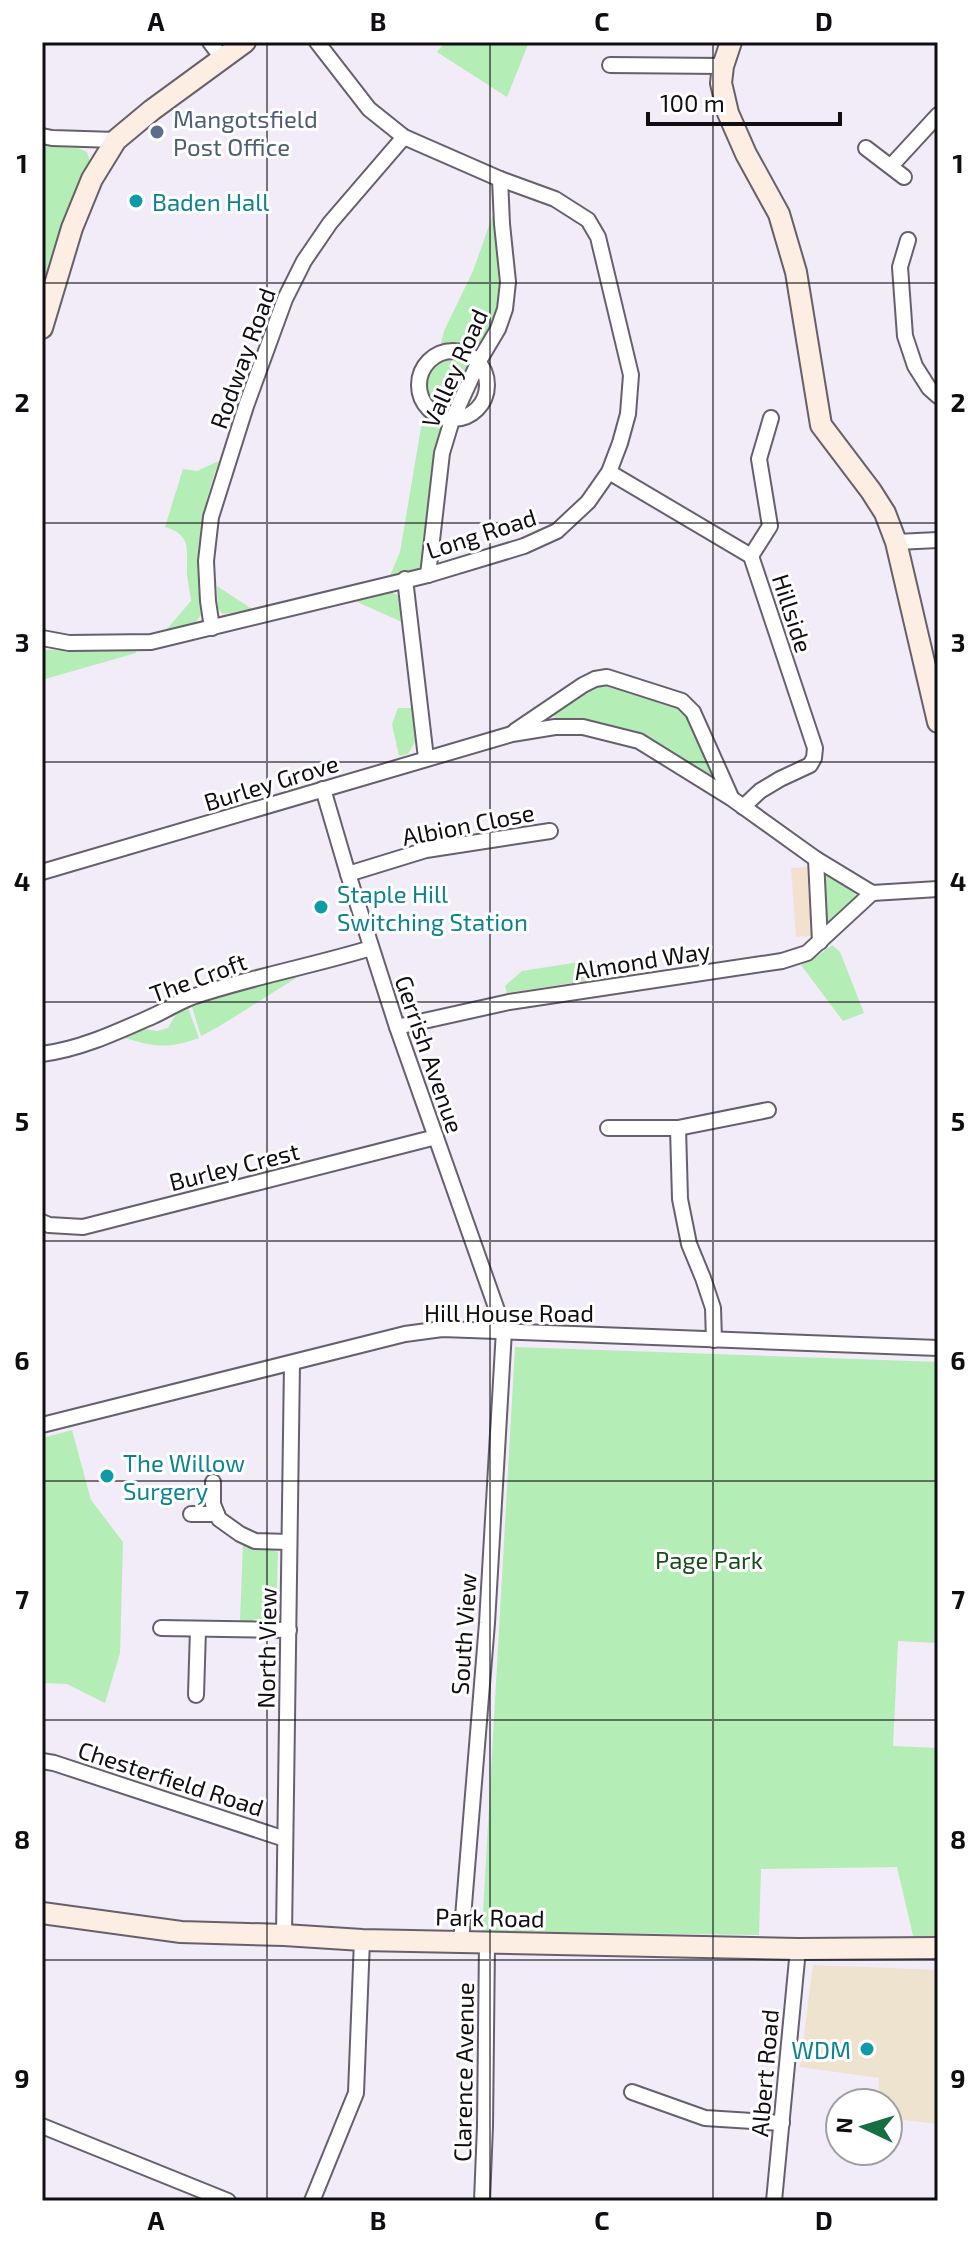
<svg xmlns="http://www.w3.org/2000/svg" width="980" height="2243" font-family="'Exo 2',sans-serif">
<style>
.commercial{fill:#f3e1d0}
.industrial{fill:#eee3ce}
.green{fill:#b4edb5}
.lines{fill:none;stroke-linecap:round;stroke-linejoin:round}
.street-casing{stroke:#67606c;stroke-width:18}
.secondary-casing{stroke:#67606c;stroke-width:24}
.street{stroke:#fff;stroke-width:14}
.secondary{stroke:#fceee2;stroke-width:20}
.grid{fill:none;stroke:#100e12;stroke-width:2;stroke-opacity:0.55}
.service-dot{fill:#5c6f8a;stroke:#fff;stroke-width:3}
.culture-dot{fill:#0f9aa8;stroke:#fff;stroke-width:3}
.labels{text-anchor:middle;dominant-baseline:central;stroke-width:6;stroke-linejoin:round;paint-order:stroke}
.service-label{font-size:24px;fill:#4e5e75;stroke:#fff;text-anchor:start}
.culture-label{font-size:24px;fill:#0d838f;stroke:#fff;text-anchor:start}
.street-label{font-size:24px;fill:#100e12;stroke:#fff}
.park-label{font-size:24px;fill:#194d1d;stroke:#fff}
.neatline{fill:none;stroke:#100e12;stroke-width:3}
.grid-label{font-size:26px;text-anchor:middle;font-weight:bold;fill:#100e12}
</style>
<rect width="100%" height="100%" fill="#f2ebf8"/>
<!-- commercial -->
<polygon class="commercial" points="807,867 811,936 796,937 791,868"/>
<!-- industrial -->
<polygon class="industrial" points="813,1965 938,1970 938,2124 888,2118 888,2103 878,2103 879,2078 800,2067"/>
<!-- green -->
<g class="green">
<polygon points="445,42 529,42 507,97 437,52"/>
<polygon points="42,146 78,148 87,152 91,165 42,310"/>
<polygon points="495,209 499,290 496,310 486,339 456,398 422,562 419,568 390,576 400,552 424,410 426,374 437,360 444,331 473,271"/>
<path d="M219,461c-20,53 -24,98 -18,154l-7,9 -27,5 24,-28c-1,-9 -3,-18 -4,-27 -1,-23 6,-39 -22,-47l18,-58 14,2z"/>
<polygon points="217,586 252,609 223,614 218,609"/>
<polygon points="384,592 392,592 400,597 404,623 355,601"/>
<polygon points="136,648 136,653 45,679 42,677 42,650"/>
<polygon points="602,684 686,711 718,779 712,781 655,745 558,722 552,713 590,686"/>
<polygon points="398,708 414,708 418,737 408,754 399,756 392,724"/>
<polygon points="824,873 854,893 856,896 827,923 823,921 821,875"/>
<polygon points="832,945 840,952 864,1013 843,1021 801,965 815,958"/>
<polygon points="592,960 623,970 624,975 507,993 505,986 522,971"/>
<polygon points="304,973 218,1027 201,1036 192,1007 227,992"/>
<path d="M188,1008l11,30c-16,6 -33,10 -51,6 -11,-2 -19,-6 -31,-7l21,-9 19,3 11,-3 8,-14z"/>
<polygon points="515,1347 938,1362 938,1643 898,1641 893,1746 938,1748 938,1938 914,1940 897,1867 761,1869 759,1935 482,1931"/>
<polygon points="72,1430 91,1500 123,1542 120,1653 105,1703 67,1684 42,1683 42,1438"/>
<polygon points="243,1544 258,1549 271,1549 278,1552 276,1616 271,1620 254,1619 253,1622 240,1621"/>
</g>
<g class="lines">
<!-- street casing -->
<g class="street-casing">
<g id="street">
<polyline points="210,42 222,58"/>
<polyline points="610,65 723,66"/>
<polyline points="42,136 52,138 116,140"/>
<polyline points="866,148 904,177"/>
<polyline points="891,166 938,115"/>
<polyline points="908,240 900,267 905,336 915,366 929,388 938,396"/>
<circle cx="453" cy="385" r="34"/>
<polyline points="609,472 751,556 815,748 814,758 810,765 780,779 760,791 743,807"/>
<polyline points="896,542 938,540"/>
<polyline points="751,556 770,526 759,459 771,418"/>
<polyline points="428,575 442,453 452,420 479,361 498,329 505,309 508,282 502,224 500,179"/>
<polyline points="405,579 426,758"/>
<polyline points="212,628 208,601 206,561 211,517 246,406 285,299 304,261 330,223 404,137"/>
<polyline points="42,638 69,643 151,642 428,575 524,546 557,531 588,502 609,472 620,443 628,414 631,375 598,237 588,220 555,199 500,179 404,137 369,109 317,42"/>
<polyline points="515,731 583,685 595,679 607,677 682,701 693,712 731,797"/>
<polyline points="323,789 348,874 397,1027 504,1330 487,1623 461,1942"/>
<polyline points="816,859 820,942"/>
<polyline points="42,872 512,734 555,727 583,727 639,741 731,798 816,859 872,893 938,889"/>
<polyline points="348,874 426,850 550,831"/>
<polyline points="397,1027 509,1002 782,961 807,953 872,893"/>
<path d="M42,1054c39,-5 75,-22 111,-38 13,-6 26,-14 39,-19 59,-20 120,-31 179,-49"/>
<polyline points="608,1128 678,1128 768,1110"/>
<polyline points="678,1128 680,1199 689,1244 703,1278 713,1308 714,1340"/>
<polyline points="42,1222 49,1225 83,1227 436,1137"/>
<polyline points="42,1425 405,1334 442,1329 938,1348"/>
<polyline points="213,1482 213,1504 219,1519 240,1534 255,1541 289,1542"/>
<polyline points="191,1514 217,1514"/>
<polyline points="161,1628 289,1630"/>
<polyline points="196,1695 198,1629"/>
<polyline points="42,1761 54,1763 285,1839"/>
<polyline points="284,1935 292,1363"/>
<polyline points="632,2092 705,2118 782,2123"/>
<polyline points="42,2126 228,2201"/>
<polyline points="312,2201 356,2093 362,1940"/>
<polyline points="482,2201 485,2126 487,1943"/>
<polyline points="774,2201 798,1949"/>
</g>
</g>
<!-- secondary casing -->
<g class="secondary-casing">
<g id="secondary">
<polyline points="731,42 723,66 721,83 728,113 746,154 779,214 796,272 821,425 871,491 885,513 896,542 938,722"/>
<polyline points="42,328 72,228 92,179 116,140 152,110 245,42"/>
<polyline points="42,1913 181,1932 284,1935 362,1940 798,1949 938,1948"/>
</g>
</g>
<!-- street -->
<use href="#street" class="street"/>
<!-- secondary -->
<use href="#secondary" class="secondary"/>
</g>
<!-- grid -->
<path class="grid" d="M267,42v2159M490,42v2159M713,42v2159M42,283h896M42,523h896M42,762h896M42,1002h896M42,1241h896M42,1481h896M42,1720h896M42,1960h896"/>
<!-- markers -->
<circle class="service-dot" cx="157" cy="132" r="8"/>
<g class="culture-dot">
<circle cx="136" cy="201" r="8"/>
<circle cx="321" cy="907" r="8"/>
<circle cx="107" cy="1476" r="8"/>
<circle cx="867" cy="2049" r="8"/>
</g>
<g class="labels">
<!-- service labels -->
<g class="service-label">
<text x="173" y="118">Mangotsfield<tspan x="173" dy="28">Post Office</tspan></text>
</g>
<!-- culture labels -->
<g class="culture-label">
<text x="152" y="201">Baden Hall</text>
<text x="337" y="893">Staple Hill<tspan x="337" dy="28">Switching Station</tspan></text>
<text x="123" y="1462">The Willow<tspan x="123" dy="28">Surgery</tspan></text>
<text x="851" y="2049" text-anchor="end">WDM</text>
</g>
<!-- street labels -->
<g class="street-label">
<text transform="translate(242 358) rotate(-70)">Rodway Road</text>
<text transform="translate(454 368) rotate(-66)">Valley Road</text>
<text transform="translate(481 533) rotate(-18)">Long Road</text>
<text transform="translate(793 613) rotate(72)">Hillside</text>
<text transform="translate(271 782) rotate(-17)">Burley Grove</text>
<text transform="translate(468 824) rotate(-11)">Albion Close</text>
<text transform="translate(642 960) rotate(-9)">Almond Way</text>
<text transform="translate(198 977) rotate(-20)">The Croft</text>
<text transform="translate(430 1054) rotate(71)">Gerrish Avenue</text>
<text transform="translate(234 1166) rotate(-14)">Burley Crest</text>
<text x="509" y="1312">Hill House Road</text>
<text transform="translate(463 1634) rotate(-86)">South View</text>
<text transform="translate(266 1648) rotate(-89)">North View</text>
<text transform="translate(171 1778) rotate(18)">Chesterfield Road</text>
<text transform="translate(490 1917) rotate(1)">Park Road</text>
<text transform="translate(463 2072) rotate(-89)">Clarence Avenue</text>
<text transform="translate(764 2073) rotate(-85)">Albert Road</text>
</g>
<!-- park labels -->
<g class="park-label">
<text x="709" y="1559">Page Park</text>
</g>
</g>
<!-- border -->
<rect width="980" height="2243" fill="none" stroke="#ffffff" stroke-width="88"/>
<!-- north arrow -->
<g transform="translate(864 2127) rotate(274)"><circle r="38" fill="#ffffff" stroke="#9f9fa0" stroke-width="2"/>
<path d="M0-6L14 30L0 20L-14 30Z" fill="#166e41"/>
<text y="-12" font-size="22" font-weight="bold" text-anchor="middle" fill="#100e12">N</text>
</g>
<!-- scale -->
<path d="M648 112v12h192v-12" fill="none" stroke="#100e12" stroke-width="4"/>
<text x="660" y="112" font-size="24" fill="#100e12" stroke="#ffffff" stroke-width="6" paint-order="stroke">100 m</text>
<rect x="44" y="44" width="892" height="2155" class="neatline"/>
<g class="grid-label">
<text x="156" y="31">A</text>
<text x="378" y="31">B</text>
<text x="602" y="31">C</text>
<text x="824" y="31">D</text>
<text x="22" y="173">1</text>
<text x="958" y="173">1</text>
<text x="22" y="412">2</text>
<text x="958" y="412">2</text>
<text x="22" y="652">3</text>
<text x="958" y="652">3</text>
<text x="22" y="891">4</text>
<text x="958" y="891">4</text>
<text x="22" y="1131">5</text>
<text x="958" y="1131">5</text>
<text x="22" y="1370">6</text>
<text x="958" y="1370">6</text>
<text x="22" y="1609">7</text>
<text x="958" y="1609">7</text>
<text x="22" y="1849">8</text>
<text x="958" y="1849">8</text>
<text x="22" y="2088">9</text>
<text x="958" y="2088">9</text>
<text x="156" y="2230">A</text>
<text x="378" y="2230">B</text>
<text x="602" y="2230">C</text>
<text x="824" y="2230">D</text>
</g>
</svg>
